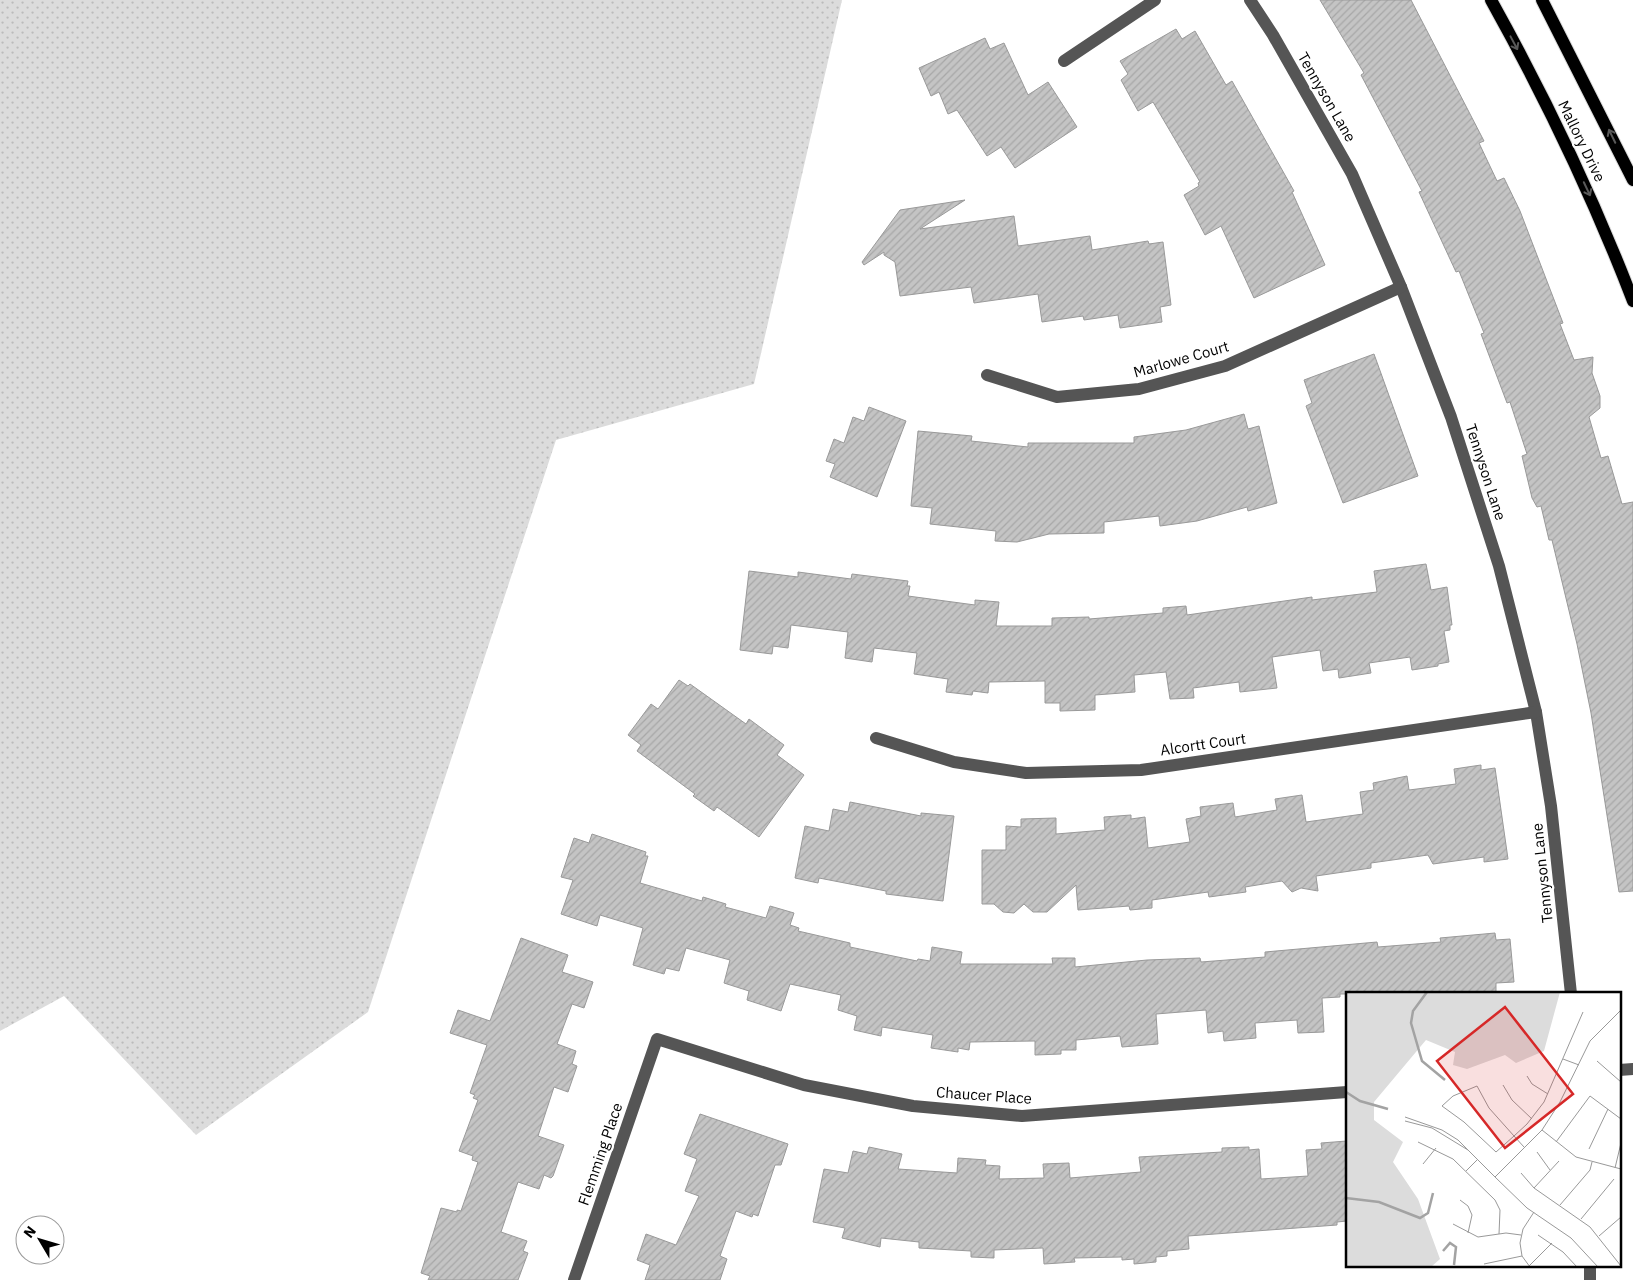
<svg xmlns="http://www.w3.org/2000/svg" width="1633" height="1280" font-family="'IBM Plex Sans',sans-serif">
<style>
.green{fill:url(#green-dots)}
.building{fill:url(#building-hatch);stroke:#999}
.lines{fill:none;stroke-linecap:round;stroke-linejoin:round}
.major-casing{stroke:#dbdbdb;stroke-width:14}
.minor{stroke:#555;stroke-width:12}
.major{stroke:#000;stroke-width:12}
.oneway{stroke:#595959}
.labels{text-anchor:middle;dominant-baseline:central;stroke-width:4.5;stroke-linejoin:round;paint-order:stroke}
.street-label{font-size:15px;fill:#000;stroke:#fff}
.inset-river{fill:none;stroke:#a3a3a3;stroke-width:2.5}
.inset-road{fill:none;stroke:#999;stroke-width:1}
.view{fill:#d62828;fill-opacity:0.15;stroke:#d62828;stroke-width:2.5}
.inset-edge{fill:none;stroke:#000;stroke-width:2.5}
</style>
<defs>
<pattern id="green-dots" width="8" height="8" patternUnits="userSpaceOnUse" patternTransform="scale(1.25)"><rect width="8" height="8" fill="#dcdcdc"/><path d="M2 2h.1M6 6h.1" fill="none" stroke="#bbb" stroke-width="1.8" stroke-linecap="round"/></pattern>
<pattern id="building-hatch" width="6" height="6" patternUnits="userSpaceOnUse" patternTransform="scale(1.25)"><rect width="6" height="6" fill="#c4c4c4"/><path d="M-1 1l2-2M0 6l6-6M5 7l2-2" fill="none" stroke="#a7a7a7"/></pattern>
</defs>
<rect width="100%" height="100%" fill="#fff"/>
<!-- green -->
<polygon class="green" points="0,0 842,0 754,384 556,440 368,1012 196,1135 64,996 0,1031"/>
<!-- building -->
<g class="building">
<polygon points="1320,0 1411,0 1484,141 1479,143 1497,181 1504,178 1520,211 1563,323 1560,324 1574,360 1593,357 1592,373 1600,396 1600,408 1589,417 1601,458 1608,456 1622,504 1633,502 1633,891 1619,892 1591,713 1577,644 1552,540 1549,540 1541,506 1537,507 1532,498 1522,456 1527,454 1510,402 1507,403 1481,334 1484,333 1459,271 1456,272 1419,192 1422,191 1361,75 1364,73"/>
<polygon points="1176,29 1182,39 1195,31 1226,85 1232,81 1294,191 1292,192 1325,265 1254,298 1221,226 1205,235 1184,195 1199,186 1198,183 1200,182 1153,102 1138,111 1121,80 1128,74 1120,61"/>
<polygon points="985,38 990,49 1004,43 1028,95 1048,82 1077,127 1015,168 1001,147 987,156 957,110 948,114 939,92 931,96 919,68"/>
<polygon points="965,200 920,229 1014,216 1018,246 1090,236 1092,250 1148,241 1149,244 1163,242 1171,305 1160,307 1162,322 1120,328 1118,315 1084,320 1083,316 1042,322 1038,294 974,303 971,287 900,296 895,262 884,255 884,252 864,265 862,262 900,210"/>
<polygon points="1374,354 1418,476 1343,503 1306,406 1312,403 1304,380"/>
<polygon points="869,407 906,421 877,497 830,477 835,464 826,461 834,439 844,443 853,417 864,421"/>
<polygon points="1244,414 1248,429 1259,426 1277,503 1248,511 1247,507 1197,521 1160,526 1159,516 1104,522 1104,533 1049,534 1017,542 995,541 996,531 930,524 932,508 911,506 918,431 972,436 971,441 1028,447 1028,443 1134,443 1134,437 1186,430"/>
<polygon points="1426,564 1431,590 1447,587 1452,625 1450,625 1450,630 1444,631 1449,662 1438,664 1438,666 1412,670 1410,657 1369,663 1371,673 1339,678 1338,669 1323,671 1320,650 1272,657 1277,688 1240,692 1239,682 1193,688 1194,698 1170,699 1166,672 1134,675 1135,692 1095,695 1095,710 1060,711 1060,703 1045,703 1045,681 989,682 988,693 973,691 972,695 946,692 948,679 914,674 917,653 874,648 872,662 845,658 848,632 791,625 788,648 773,646 772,654 740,650 749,571 798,577 798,572 851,579 852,574 908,581 907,586 910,586 908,596 975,605 975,600 999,602 996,626 1052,626 1052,618 1089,617 1089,619 1163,613 1163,608 1186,606 1187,615 1312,597 1312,600 1377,592 1374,571"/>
<polygon points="679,680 688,686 690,684 746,724 749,719 784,745 777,755 804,775 759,837 717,807 714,811 693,796 695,794 637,751 641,745 628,735 651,704 658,709"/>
<polygon points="1481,765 1481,770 1495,768 1508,859 1484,862 1484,857 1433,864 1428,855 1371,863 1371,868 1316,876 1318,891 1301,888 1292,892 1282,881 1245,887 1246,892 1209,897 1208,892 1152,900 1152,908 1130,910 1129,906 1078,910 1076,885 1047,912 1033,912 1024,904 1014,913 1003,912 994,904 982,904 982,850 1006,850 1006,826 1021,827 1021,819 1056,818 1056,834 1105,830 1104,817 1131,815 1131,819 1145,817 1148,848 1190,842 1186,819 1201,816 1200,807 1233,803 1235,817 1277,810 1275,799 1302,795 1306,822 1363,814 1360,792 1374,790 1373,783 1407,776 1409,790 1456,784 1454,769"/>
<polygon points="850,802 921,816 921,813 954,816 943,901 886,894 886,891 819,878 818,883 795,878 805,826 829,831 833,809 848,812"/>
<polygon points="592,834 646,852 645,856 648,856 640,883 702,901 703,897 726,904 725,907 766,918 770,906 794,913 790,925 799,928 798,931 850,943 850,947 917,961 918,959 930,961 932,947 962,952 960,964 1053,964 1052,958 1075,958 1075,967 1147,960 1200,958 1201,962 1265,957 1265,952 1377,942 1378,947 1441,942 1440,938 1495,933 1496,940 1510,939 1514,982 1496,983 1496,994 1340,994 1340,997 1322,998 1324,1032 1298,1033 1297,1020 1255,1023 1256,1038 1224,1041 1223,1031 1208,1033 1206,1010 1156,1014 1158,1044 1122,1047 1120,1036 1076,1040 1076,1050 1061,1050 1061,1054 1035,1055 1035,1041 970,1042 969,1050 958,1048 958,1052 931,1048 933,1035 882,1027 881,1036 854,1030 857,1016 838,1010 841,995 790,984 781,1011 747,1000 749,991 724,983 730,960 686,948 679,971 666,968 664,974 633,965 643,928 600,915 597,926 561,914 573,880 561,877 574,838 589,843"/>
<polygon points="521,938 568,955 562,972 593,982 584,1008 572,1004 557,1044 576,1051 572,1064 577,1066 568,1092 554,1087 538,1136 564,1145 553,1176 551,1178 544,1175 539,1189 518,1182 501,1232 527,1241 523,1251 528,1253 518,1280 428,1280 430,1276 421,1273 441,1208 457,1212 457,1210 461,1211 478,1162 472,1160 473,1156 459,1151 478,1100 473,1098 475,1095 470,1093 487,1045 450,1033 458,1010 490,1021"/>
<polygon points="700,1114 788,1144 781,1165 775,1165 758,1216 753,1214 752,1217 736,1211 720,1256 727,1259 720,1280 645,1280 650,1265 637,1260 646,1234 676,1245 699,1196 685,1191 697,1159 684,1154"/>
<polygon points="1347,1141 1347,1221 1337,1222 1337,1225 1188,1236 1189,1249 1167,1251 1167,1256 1156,1257 1156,1262 1134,1264 1134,1259 1122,1260 1122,1257 1074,1258 1075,1262 1044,1264 1043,1248 994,1250 994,1258 971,1257 971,1251 919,1248 919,1242 881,1238 880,1247 842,1238 845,1228 813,1222 824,1169 848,1173 853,1151 867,1154 869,1147 902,1154 898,1169 957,1173 958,1158 986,1160 985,1165 1000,1166 999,1179 1044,1178 1043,1164 1069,1163 1070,1178 1141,1172 1139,1157 1222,1152 1222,1148 1249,1147 1249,1150 1259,1149 1261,1179 1308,1176 1306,1150 1322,1149 1321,1143"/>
</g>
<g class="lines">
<!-- major casing -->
<g class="major-casing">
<g id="major">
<path d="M1491,0c54,97 102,197 142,301"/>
<polyline points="1542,0 1633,180"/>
</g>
</g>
<!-- minor -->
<g class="minor">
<polyline points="1250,0 1273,35 1352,174 1401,287 1451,417 1499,566 1536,712 1551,806 1571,994"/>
<polyline points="1064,61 1155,0"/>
<polyline points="987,375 1057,397 1139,389 1225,366 1401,287"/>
<polyline points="876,738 954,762 1026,773 1141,770 1536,712"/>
<polyline points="1619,1070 1633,1069"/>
<polyline points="1590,1266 1590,1280"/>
<polyline points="574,1280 657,1039 804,1085 913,1106 1022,1116 1347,1092"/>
</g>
<!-- major -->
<use href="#major" class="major"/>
</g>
<!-- one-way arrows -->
<defs><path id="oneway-shaft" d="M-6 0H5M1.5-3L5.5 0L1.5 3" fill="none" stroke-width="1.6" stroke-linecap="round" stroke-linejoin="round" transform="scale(1.25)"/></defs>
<g class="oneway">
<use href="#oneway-shaft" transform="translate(1514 43) rotate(62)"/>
<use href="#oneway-shaft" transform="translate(1612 136) rotate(-116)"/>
<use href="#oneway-shaft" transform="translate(1587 189) rotate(65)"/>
</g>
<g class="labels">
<!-- street labels -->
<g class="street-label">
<text transform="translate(1327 97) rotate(60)">Tennyson Lane</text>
<text transform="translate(1582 141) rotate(64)">Mallory Drive</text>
<text transform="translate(1181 359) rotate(-16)">Marlowe Court</text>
<text transform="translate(1486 472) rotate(72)">Tennyson Lane</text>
<text transform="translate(1203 744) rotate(-8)">Alcortt Court</text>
<text transform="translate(1542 873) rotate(-96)">Tennyson Lane</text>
<text transform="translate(984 1095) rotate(4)">Chaucer Place</text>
<text transform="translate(600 1154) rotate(-71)">Flemming Place</text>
</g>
</g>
<!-- overview -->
<g transform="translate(1346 992)">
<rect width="275" height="275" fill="#fff"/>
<path d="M0,0h214l-16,59 -28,12 -11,-8 -38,14 -14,-4 2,-13 -29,-12 -52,62v18l29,22 -10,20 25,37 22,60 -9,8h-85z" fill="#dcdcdc"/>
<path class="inset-river" d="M81,0l-14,19 -2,12 11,38 23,19M0,100l14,9 28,8M0,206l33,4 41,16 8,-5 5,-20M97,259l7,-8 6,4 -2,18"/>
<path class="inset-road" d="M217,67l16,6M251,69l24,21M181,84l5,8 16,10M157,93l9,15 20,19M59,125l37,13 16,10 37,37M59,129l27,7 36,22M196,138l34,27 45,12M72,150l35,17 42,41 5,10 -1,24M210,150l34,-46 31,23M178,155l-10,-11 -25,-28 -12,-22 -24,10 -11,10 22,16 32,30 18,-16 13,-12 17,-22 39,-90M243,157l19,-40M191,160l13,18M77,172l13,-16M269,176l6,-25M120,179l11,-11M175,181l13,15 56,39 31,39M188,196l25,-27M114,208l8,6 4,9 -4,18M214,213l30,-35 2,-8M235,227l33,-40M107,232l25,13 28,-4 15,2M192,243l25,17 14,15M253,244l22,-19M138,272l38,-8M183,274l23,-23M184,275l-8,-11 -2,-13 3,-14 11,-17M252,275l-27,-29 -44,-30 -32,-31 47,-47 18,-28 30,-61 31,-31"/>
<path class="view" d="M159,15l68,87 -68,54 -68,-87z"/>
<rect width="275" height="275" class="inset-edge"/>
</g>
<!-- north arrow -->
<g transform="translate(40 1240) rotate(308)"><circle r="24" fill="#ffffff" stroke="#999999"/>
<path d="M0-4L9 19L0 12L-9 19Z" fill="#000000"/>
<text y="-8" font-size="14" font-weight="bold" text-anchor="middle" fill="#000000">N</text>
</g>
</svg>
